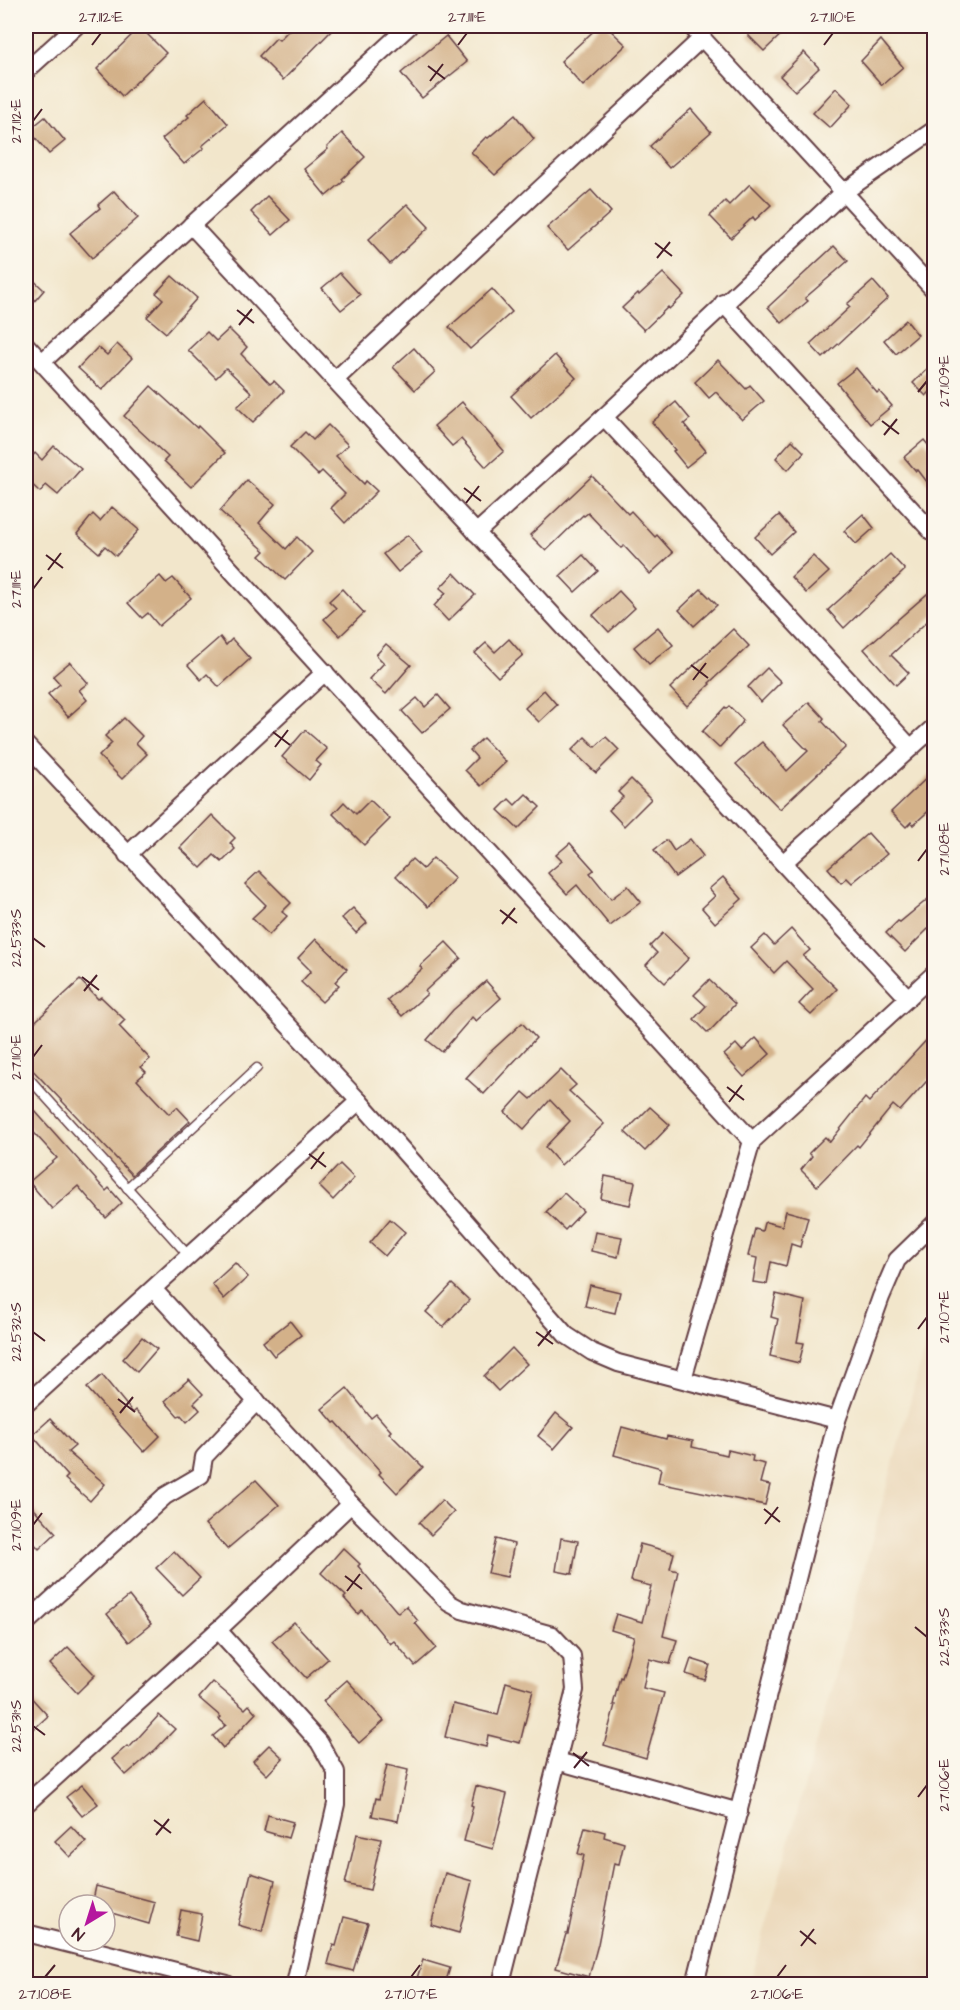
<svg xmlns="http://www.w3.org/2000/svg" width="960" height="2010" font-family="'Architects Daughter',sans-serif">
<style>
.built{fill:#ebd8ba}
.building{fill:#d3b189}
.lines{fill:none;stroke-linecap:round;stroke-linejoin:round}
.lane-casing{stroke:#633d43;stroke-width:11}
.street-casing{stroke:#633d43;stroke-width:20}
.lane{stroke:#fff;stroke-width:8}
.street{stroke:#fff;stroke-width:16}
.ticks{fill:none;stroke:#4a1f2b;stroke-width:2}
.neatline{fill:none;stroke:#4a1f2b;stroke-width:2}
.ticks-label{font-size:15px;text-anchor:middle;fill:#4a1f2b}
</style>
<rect width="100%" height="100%" fill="#fbf7ec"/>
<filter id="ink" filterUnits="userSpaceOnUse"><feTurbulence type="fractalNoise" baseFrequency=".0167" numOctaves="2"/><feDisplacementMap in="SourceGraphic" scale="12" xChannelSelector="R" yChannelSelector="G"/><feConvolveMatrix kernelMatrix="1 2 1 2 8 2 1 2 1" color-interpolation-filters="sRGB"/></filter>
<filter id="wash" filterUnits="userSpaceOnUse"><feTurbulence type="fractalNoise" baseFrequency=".008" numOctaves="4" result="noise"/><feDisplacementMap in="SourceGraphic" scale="24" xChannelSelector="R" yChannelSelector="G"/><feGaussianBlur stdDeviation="1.35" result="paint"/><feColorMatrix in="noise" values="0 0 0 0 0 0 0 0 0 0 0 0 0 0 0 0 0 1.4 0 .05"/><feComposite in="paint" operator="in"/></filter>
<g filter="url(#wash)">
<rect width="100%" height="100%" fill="#f2e6cb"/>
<!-- built -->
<polygon class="built" points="934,1315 934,1984 750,1984"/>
<g id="blocks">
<!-- building -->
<g class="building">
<polygon points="293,26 336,26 283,80 259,56 276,38 279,40"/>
<polygon points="599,26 606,26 626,45 583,86 561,61"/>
<polygon points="758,26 790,26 764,51 748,35"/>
<polygon points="140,27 166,53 122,96 97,69"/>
<polygon points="446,36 467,62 422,98 401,73"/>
<polygon points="881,40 903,67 882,85 861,61"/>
<polygon points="804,52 819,68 795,91 780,76"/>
<polygon points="836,88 852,104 830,128 813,113"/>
<polygon points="206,98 228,124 202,146 204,148 184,164 162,139 189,117 187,115"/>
<polygon points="691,109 711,132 669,168 650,146"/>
<polygon points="515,115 534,139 495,175 471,152 486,137 488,138"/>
<polygon points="45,117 65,141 49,154 29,130"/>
<polygon points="342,133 365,157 342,179 344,181 326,196 304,169 328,149 327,147"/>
<polygon points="750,184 771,205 755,220 753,217 731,238 710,216 725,201 729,205"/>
<polygon points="591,190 611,212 568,250 547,228"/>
<polygon points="114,191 138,218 92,258 70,233 100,208 98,205"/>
<polygon points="267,196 290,220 273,235 251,212"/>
<polygon points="407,204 429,227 390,264 368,240"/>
<polygon points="834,246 848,261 805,298 808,301 782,323 768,307"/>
<polygon points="26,273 44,290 26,311"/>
<polygon points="340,273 360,295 341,310 322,288"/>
<polygon points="663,273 684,295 669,309 668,307 644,330 622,308 638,293 639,295"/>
<polygon points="172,276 197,298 166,333 147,317 163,299 156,293"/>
<polygon points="873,281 888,298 823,358 810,344 850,307 847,304"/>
<polygon points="492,289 512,312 470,349 449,327"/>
<polygon points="906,320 918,335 896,354 884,340"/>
<polygon points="229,329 247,347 241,354 270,384 274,381 284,391 253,422 237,407 252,393 226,368 216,378 188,350 207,332 216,341"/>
<polygon points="117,344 132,358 102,390 78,368 98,347 107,355"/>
<polygon points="414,348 435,372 415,390 393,367"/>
<polygon points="555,355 576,378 531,418 511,396"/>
<polygon points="718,360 746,389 750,385 764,401 742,420 716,392 709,398 695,382"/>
<polygon points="934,362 934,388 926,396 913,383"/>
<polygon points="856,368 877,393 879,391 892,406 870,424 837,383"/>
<polygon points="151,386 197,428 198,426 225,453 191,487 164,461 168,457 124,416"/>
<polygon points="462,402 504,451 486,467 461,439 452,446 434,426"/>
<polygon points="676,402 690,419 684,424 706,451 686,467 673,451 675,450 652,422"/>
<polygon points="328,425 348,445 336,456 364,484 366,481 377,491 345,523 331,508 345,494 322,471 318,475 290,447 305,432 313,440"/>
<polygon points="792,440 804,452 788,470 776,458"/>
<polygon points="924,440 934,452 934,491 918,470 916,471 904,457"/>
<polygon points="54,446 81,469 58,495 46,485 40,492 26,479 26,464 35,453 42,460"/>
<polygon points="592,476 628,514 631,511 655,537 657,535 673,553 650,574 624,546 621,548 588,513 584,516 583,515 546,551 530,535"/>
<polygon points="247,480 275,504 259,523 286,549 297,537 312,552 285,580 260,556 265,551 220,511"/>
<polygon points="112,507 139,530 116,556 105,546 99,553 77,534 93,514 100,521"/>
<polygon points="863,514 874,528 856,544 844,531"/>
<polygon points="779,515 794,532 770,554 755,537"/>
<polygon points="408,535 422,553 398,572 383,554"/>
<polygon points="890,554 905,570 844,628 828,610"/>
<polygon points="583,555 598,571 575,592 560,576"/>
<polygon points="813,556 829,572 806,593 791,577"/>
<polygon points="454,573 475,595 448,621 434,606 446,593 440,588"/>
<polygon points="160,576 166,583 173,578 191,598 159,626 148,613 142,618 128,603"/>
<polygon points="934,588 934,615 891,655 909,673 896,685 864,649"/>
<polygon points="342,589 364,613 340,636 324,619 336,608 329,601"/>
<polygon points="701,589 717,605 694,626 679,610"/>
<polygon points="619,591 635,608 609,632 593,615"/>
<polygon points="658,627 673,645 649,664 634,647"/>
<polygon points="733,629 749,646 709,683 710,684 687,706 670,688"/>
<polygon points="220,637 226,645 232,639 250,659 219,687 207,674 201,680 188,665"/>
<polygon points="509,639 523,655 498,677 475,653 486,643 495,652"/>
<polygon points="386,644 411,665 386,694 369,679 384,663 376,655"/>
<polygon points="70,662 88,683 79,690 87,700 68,717 48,694 60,684 53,676"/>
<polygon points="767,668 781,682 761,702 748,687"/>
<polygon points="544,690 557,705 539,722 525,708"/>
<polygon points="438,695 450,709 422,733 402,711 417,698 425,707"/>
<polygon points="809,702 824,718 822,721 846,747 780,809 736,764 762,742 787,771 808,751 783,725"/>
<polygon points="729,706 743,720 742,723 719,748 702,732 725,707 726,709"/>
<polygon points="124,718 142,736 136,743 147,754 122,779 99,756 112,743 105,736"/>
<polygon points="305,730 327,749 316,761 321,765 309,780 282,757"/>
<polygon points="585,737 595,747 606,737 619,750 596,773 572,750"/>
<polygon points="483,738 506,762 481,786 465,770 477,758 470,750"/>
<polygon points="934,771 934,806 913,825 911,822 906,827 891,812"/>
<polygon points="631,779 651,799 624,826 609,810 623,797 618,792"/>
<polygon points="526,794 540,807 518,829 498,810 509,799 515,805"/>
<polygon points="370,800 390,819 364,845 333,814 344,802 356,814"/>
<polygon points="212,815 235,838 230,843 235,849 222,862 214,855 201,868 180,848"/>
<polygon points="868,833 887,854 852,883 847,878 841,883 828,868"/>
<polygon points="690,839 703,856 675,877 654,850 667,840 674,851"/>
<polygon points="570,843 594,870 590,873 611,899 628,886 641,902 610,926 577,885 567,894 548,873 562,861 556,855"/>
<polygon points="433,858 455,878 428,907 396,876 412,859 423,869"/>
<polygon points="259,871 291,903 282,912 287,916 269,935 252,918 266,905 245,884"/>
<polygon points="723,877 742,899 715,923 702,908 715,896 709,889"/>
<polygon points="934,894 934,923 905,952 886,933 898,921 900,922"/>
<polygon points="353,908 367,923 356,933 342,918"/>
<polygon points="791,929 810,950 803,956 837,989 811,1015 799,1004 813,989 786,961 774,973 751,948 765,935 774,945"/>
<polygon points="663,933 689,958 665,983 646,965 657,953 650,946"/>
<polygon points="316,939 347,969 335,982 339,985 322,1002 301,982 311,971 298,958"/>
<polygon points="446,942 461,958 425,991 427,994 402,1016 387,1000 422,969 420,966"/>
<polygon points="80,980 98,999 101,997 125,1020 119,1026 150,1059 141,1067 146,1072 137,1080 169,1114 177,1107 190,1121 132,1175 26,1063 26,1030"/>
<polygon points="709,980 735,1004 708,1033 694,1019 706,1006 694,995"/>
<polygon points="486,981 501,998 476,1021 472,1017 442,1052 427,1040 453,1010"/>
<polygon points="522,1023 536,1038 484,1094 466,1078 488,1054"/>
<polygon points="934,1032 934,1073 900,1111 893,1105 859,1147 857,1145 817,1186 801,1170 812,1156 809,1153 825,1137 830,1142 865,1098 869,1102"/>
<polygon points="756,1038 770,1054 744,1077 724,1055 736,1044 742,1051"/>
<polygon points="561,1070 576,1085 569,1091 604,1124 561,1165 545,1147 570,1121 550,1100 524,1129 505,1112 523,1092 531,1099"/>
<polygon points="26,1101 106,1191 109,1188 122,1203 106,1218 78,1186 52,1209 29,1182 57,1158 26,1124"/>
<polygon points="650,1107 670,1125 645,1151 625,1132"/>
<polygon points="340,1164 354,1178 333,1200 319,1186"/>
<polygon points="605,1176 635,1182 630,1205 601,1199"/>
<polygon points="564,1193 583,1211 565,1230 546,1212"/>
<polygon points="786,1211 808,1217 800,1247 791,1244 786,1266 771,1262 767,1284 753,1282 757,1258 748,1256 755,1229 762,1231 764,1223 766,1222 782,1226"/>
<polygon points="390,1219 405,1232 385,1256 370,1243"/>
<polygon points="595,1232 622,1237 618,1257 591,1251"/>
<polygon points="235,1263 248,1277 224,1299 212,1284"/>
<polygon points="452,1284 469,1300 443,1327 426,1312"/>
<polygon points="590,1285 620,1292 615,1313 585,1306"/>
<polygon points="776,1294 805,1301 797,1342 804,1343 799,1363 770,1356 778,1319 771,1317"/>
<polygon points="290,1321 301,1335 274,1356 263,1342"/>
<polygon points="142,1337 157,1349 137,1372 123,1359"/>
<polygon points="512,1348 527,1364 498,1391 484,1376"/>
<polygon points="102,1375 133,1413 136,1410 160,1436 144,1452 87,1388"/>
<polygon points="189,1379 203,1394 194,1403 200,1410 187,1422 181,1415 178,1416 165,1401"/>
<polygon points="347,1388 371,1418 376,1414 391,1431 389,1433 423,1467 397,1493 379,1474 381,1472 336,1422 334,1423 322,1409"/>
<polygon points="556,1413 573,1427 554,1449 538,1436"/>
<polygon points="50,1419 75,1446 68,1452 105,1484 90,1501 65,1479 68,1476 32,1435"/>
<polygon points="622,1427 666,1439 667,1436 693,1441 692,1447 727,1455 728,1450 753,1456 752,1461 765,1464 760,1483 770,1485 765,1505 658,1483 661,1468 614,1455"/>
<polygon points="256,1480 279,1505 227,1549 205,1524"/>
<polygon points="26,1500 56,1533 39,1549 26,1534"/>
<polygon points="442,1500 454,1512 431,1535 419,1523"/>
<polygon points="561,1538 578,1541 572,1574 556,1571"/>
<polygon points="496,1539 514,1544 507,1577 488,1573"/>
<polygon points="640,1544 674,1553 670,1569 678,1571 663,1636 677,1640 670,1664 649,1659 643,1688 664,1693 646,1758 604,1745 615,1705 613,1705 620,1677 622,1678 634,1637 611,1630 616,1614 642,1622 651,1586 631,1581"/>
<polygon points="343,1548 360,1564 358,1566 398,1613 406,1606 418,1621 415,1623 436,1648 415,1666 394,1641 390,1644 362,1610 358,1614 344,1598 346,1596 321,1573"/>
<polygon points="174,1551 200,1578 182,1595 156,1568"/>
<polygon points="129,1596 151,1624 129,1642 107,1614"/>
<polygon points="294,1622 328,1659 306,1678 272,1641"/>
<polygon points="68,1647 95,1675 77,1693 50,1664"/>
<polygon points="691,1659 710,1665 705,1680 686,1674"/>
<polygon points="347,1680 384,1721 359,1743 323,1701"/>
<polygon points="213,1682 245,1709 249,1705 256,1713 223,1748 213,1736 226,1725 219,1719 221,1717 199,1698"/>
<polygon points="506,1682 533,1690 520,1743 488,1735 486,1747 445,1737 453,1704 498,1715"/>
<polygon points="26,1692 48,1716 26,1736"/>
<polygon points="159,1715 175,1729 156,1749 126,1775 112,1759 127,1746 129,1748"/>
<polygon points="269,1745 283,1758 267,1775 253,1761"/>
<polygon points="387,1765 408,1770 398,1821 372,1816 376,1798 379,1799"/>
<polygon points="82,1785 98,1804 82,1816 66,1797"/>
<polygon points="476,1786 507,1794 493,1849 464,1841 473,1806 471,1805"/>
<polygon points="268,1815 293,1822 288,1838 264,1831"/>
<polygon points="71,1826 86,1842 70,1857 55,1841"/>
<polygon points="585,1827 605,1832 604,1837 624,1843 619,1864 614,1863 598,1944 589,1977 556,1968 566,1934 568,1934 584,1855 578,1854"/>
<polygon points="357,1834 381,1839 370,1890 345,1884"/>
<polygon points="251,1873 275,1881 262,1932 238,1925"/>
<polygon points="445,1873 472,1881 459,1933 431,1925"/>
<polygon points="96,1886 155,1902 149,1924 105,1911 105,1905 92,1905"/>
<polygon points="181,1910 202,1914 197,1941 176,1936"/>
<polygon points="344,1917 368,1923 353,1971 328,1964 333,1945 336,1946"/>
<polygon points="423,1960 450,1968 445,1984 438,1984 417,1978"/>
</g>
</g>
</g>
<g filter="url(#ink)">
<use href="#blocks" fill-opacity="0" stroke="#633d43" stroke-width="1.5"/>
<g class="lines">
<!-- lane casing -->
<g class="lane-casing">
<g id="lane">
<polyline points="26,1075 188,1255"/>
<polyline points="127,1188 257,1068"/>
</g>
</g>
<!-- street casing -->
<g class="street-casing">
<g id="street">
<polyline points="691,26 934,290"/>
<polyline points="26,71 76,26"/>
<polyline points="191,225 908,998"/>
<polyline points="723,303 934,534"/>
<polyline points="26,345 752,1141 683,1379"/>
<polyline points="42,362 409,26"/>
<polyline points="335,380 702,38"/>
<polyline points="604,417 911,748"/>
<polyline points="476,533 604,417 844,192 934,130"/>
<polyline points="26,745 359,1101 566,1335 592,1352 618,1363 837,1420"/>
<polyline points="127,855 325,672"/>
<polyline points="783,863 934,727"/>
<polyline points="752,1141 934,974"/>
<polyline points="153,1289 351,1504 449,1603 462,1610 552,1635 572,1656 575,1690 501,1984"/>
<polyline points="26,1404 359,1101"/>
<polyline points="26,1623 165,1496 201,1475 204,1457 257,1401"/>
<polyline points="218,1630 319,1742 336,1772 336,1804 295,1984"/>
<polyline points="557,1761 739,1812"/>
<polyline points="26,1804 218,1630 351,1504"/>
<polyline points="26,1933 227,1984"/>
<polyline points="695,1984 837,1420 881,1297 897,1260 934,1224"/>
</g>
</g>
<!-- lane -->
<use href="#lane" class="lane"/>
<!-- street -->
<use href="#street" class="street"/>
</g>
</g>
<!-- ticks -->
<path class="ticks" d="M92,45l9,-12M458,45l9,-12M824,45l9,-12M428,66l17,13M430,81l13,-17M33,121l9,-12M655,243l17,13M657,258l13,-16M237,310l17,13M239,325l13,-16M918,392l9,-11M882,421l17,13M884,435l13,-16M464,488l17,13M466,503l13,-17M46,555l17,13M48,570l13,-17M33,589l9,-12M691,665l17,13M693,680l13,-17M273,732l17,13M275,747l13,-17M918,861l9,-12M500,910l17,13M502,924l13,-16M33,938l12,9M82,977l17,13M84,991l13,-16M33,1057l9,-12M727,1087l17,13M729,1102l13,-17M309,1154l17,13M311,1169l13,-17M918,1329l9,-12M33,1332l12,9M536,1332l17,12M538,1346l13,-16M118,1399l17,13M120,1413l13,-16M764,1509l16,13M765,1524l13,-17M33,1525l9,-12M345,1576l17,13M347,1591l13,-17M915,1627l12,10M33,1726l12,9M573,1753l16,13M574,1768l13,-16M918,1797l9,-12M154,1820l17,13M156,1835l13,-16M800,1931l16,13M801,1946l13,-17M45,1977l10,-12M411,1977l9,-12M777,1977l9,-12"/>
<!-- margin -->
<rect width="960" height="2010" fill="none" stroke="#fbf7ec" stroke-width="66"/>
<!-- north arrow -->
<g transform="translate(87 1923) rotate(218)"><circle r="28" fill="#fbf7ec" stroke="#b4a19f" stroke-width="1.5"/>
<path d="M0-4.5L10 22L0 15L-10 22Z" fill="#b5179e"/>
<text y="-9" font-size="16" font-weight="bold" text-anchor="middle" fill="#4a1f2b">N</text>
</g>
<rect x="33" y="33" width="894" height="1944" class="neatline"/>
<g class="ticks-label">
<text x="101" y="22">27.112°E</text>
<text x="467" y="22">27.111°E</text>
<text x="833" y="22">27.110°E</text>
<text transform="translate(16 121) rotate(-90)" y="5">27.112°E</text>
<text transform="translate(944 381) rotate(-90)" y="5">27.109°E</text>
<text transform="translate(16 589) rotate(-90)" y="5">27.111°E</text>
<text transform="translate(944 849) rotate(-90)" y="5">27.108°E</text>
<text transform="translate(16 938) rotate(-90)" y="5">22.533°S</text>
<text transform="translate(16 1057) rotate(-90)" y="5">27.110°E</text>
<text transform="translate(944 1317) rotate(-90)" y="5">27.107°E</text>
<text transform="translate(16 1332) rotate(-90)" y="5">22.532°S</text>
<text transform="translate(16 1525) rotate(-90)" y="5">27.109°E</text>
<text transform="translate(944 1637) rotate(-90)" y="5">22.533°S</text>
<text transform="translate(16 1726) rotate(-90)" y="5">22.531°S</text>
<text transform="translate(944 1785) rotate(-90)" y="5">27.106°E</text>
<text x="45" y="1999">27.108°E</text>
<text x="411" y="1999">27.107°E</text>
<text x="777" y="1999">27.106°E</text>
</g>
</svg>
